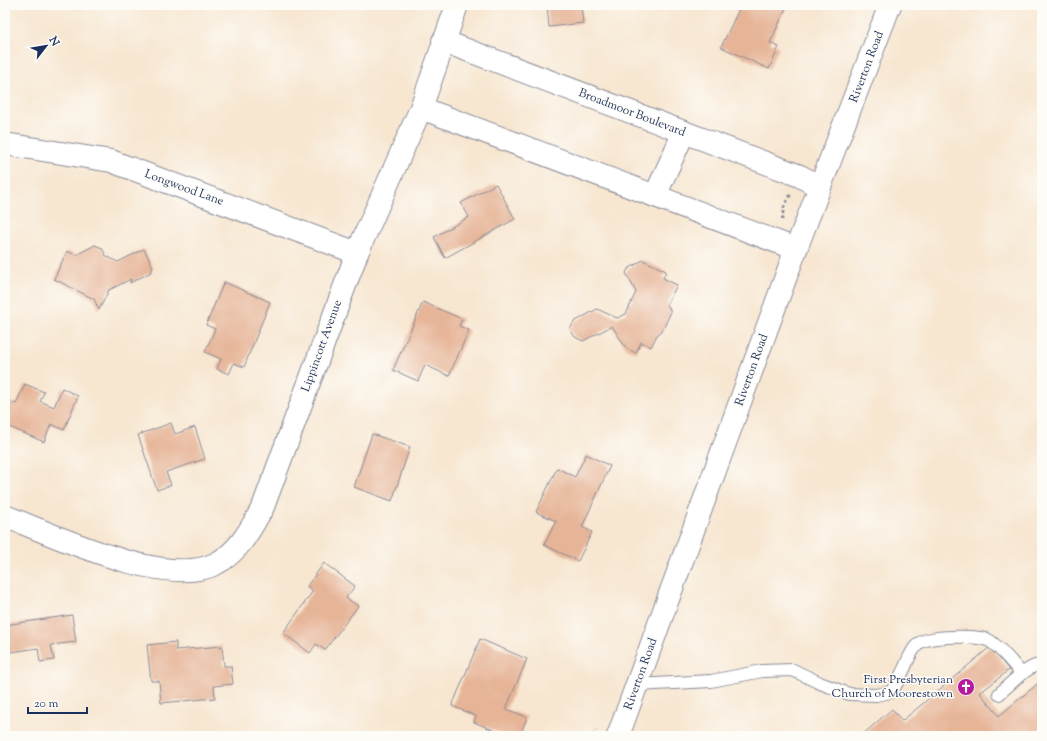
<svg xmlns="http://www.w3.org/2000/svg" width="1047" height="741" font-family="'Sorts Mill Goudy',serif">
<style>
.building{fill:#e6b496}
.lines{fill:none;stroke-linecap:round;stroke-linejoin:round}
.service-casing{stroke:#898a97;stroke-width:14}
.minor-casing{stroke:#898a97;stroke-width:24}
.secondary-casing{stroke:#898a97;stroke-width:24}
.path{stroke:#898a97;stroke-width:2.5;stroke-dasharray:3 3;stroke-linecap:butt}
.service{stroke:#fff;stroke-width:12}
.minor{stroke:#fff;stroke-width:22}
.secondary{stroke:#fff;stroke-width:22}
.labels{text-anchor:middle;dominant-baseline:central;stroke-width:3;stroke-linejoin:round;paint-order:stroke}
.street-label{font-size:12px;fill:#1b2f5e;stroke:#fdfcf7}
.poi-label{font-size:12px;fill:#1b2f5e;stroke:#fdfcf7;text-anchor:end}
</style>
<rect width="100%" height="100%" fill="#fdfcf7"/>
<filter id="ink" filterUnits="userSpaceOnUse"><feTurbulence type="fractalNoise" baseFrequency=".025" numOctaves="2"/><feDisplacementMap in="SourceGraphic" scale="8" xChannelSelector="R" yChannelSelector="G"/><feConvolveMatrix kernelMatrix="1 2 1 2 8 2 1 2 1" color-interpolation-filters="sRGB"/></filter>
<filter id="wash" filterUnits="userSpaceOnUse"><feTurbulence type="fractalNoise" baseFrequency=".012" numOctaves="4" result="noise"/><feDisplacementMap in="SourceGraphic" scale="16" xChannelSelector="R" yChannelSelector="G"/><feGaussianBlur stdDeviation="0.9" result="paint"/><feColorMatrix in="noise" values="0 0 0 0 0 0 0 0 0 0 0 0 0 0 0 0 0 1.4 0 .05"/><feComposite in="paint" operator="in"/></filter>
<g filter="url(#wash)">
<rect width="100%" height="100%" fill="#f7e6d0"/>
<g id="blocks">
<!-- building -->
<g class="building">
<polygon points="547,5 581,5 583,23 549,27"/>
<polygon points="741,5 780,5 786,8 770,43 779,47 769,69 721,47"/>
<polygon points="496,184 515,219 445,258 434,237 469,217 461,203"/>
<polygon points="95,245 102,248 106,256 118,262 144,249 153,267 151,272 130,283 131,279 109,290 99,310 94,299 54,279 67,251 76,255"/>
<polygon points="643,260 666,271 663,278 677,285 667,304 671,312 662,331 657,335 651,347 641,342 636,353 626,348 612,326 583,341 575,337 570,329 574,322 597,309 617,318 626,314 636,292 626,273 628,269"/>
<polygon points="224,282 270,302 244,367 234,363 229,374 217,369 221,359 205,352 215,329 206,325"/>
<polygon points="423,302 462,319 459,326 469,330 449,376 425,365 418,381 393,370"/>
<polygon points="25,384 44,392 40,401 54,407 62,388 78,396 64,430 51,424 44,442 5,425 5,409 8,401 16,404"/>
<polygon points="171,423 175,434 195,427 205,459 166,472 171,485 157,490 138,435"/>
<polygon points="372,434 410,447 392,501 354,487"/>
<polygon points="586,454 610,466 582,527 592,532 578,561 544,545 556,521 536,512 557,468 575,477"/>
<polygon points="324,563 355,586 346,598 358,606 325,650 316,644 310,653 283,633 313,591 307,586"/>
<polygon points="72,615 76,642 51,645 54,660 40,662 38,648 5,653 5,625"/>
<polygon points="480,639 527,659 506,709 527,717 520,736 507,736 474,722 476,716 452,706"/>
<polygon points="176,642 176,650 222,646 224,666 231,666 233,684 214,686 215,698 161,703 159,681 151,681 147,645"/>
<polygon points="990,647 1009,670 980,693 999,716 1042,680 1042,736 861,736 892,709 902,721"/>
</g>
</g>
</g>
<g filter="url(#ink)">
<use href="#blocks" fill-opacity="0" stroke="#898a97" stroke-width="1"/>
<g class="lines">
<!-- service casing -->
<g class="service-casing">
<g id="service">
<path d="M637,685l74,-4 51,-10 31,-1 27,13 29,11 27,1 15,-3c4,-6 8,-12 11,-19 6,-11 7,-20 16,-29 9,-9 62,-9 72,-3 13,9 22,22 32,33"/>
<path d="M999,694c9,-8 31,-31 43,-29"/>
</g>
</g>
<!-- minor casing -->
<g class="minor-casing">
<g id="minor">
<polyline points="443,41 800,176 820,187"/>
<polyline points="421,108 796,249"/>
<polyline points="5,144 111,161 357,253"/>
<polyline points="655,196 684,132"/>
<path d="M5,516c49,19 163,74 212,47 23,-12 34,-35 46,-56l94,-254 64,-145 36,-103"/>
</g>
</g>
<!-- secondary casing -->
<g class="secondary-casing">
<polyline id="secondary" points="618,736 796,249 890,5"/>
</g>
<!-- path -->
<g class="path">
<polyline points="782,220 784,207 791,194"/>
<polyline points="594,736 596,730"/>
</g>
<!-- service -->
<use href="#service" class="service"/>
<!-- minor -->
<use href="#minor" class="minor"/>
<!-- secondary -->
<use href="#secondary" class="secondary"/>
</g>
</g>
<!-- icons -->
<defs>
<g id="church-disc" transform="scale(0.9)"><circle r="9.5" fill="#b5179e" stroke="#fdfcf7"/><path d="M-1.2-6h2.4v3.5h3.3v2.4h-3.3V6h-2.4V-.1h-3.3v-2.4h3.3Z" fill="#fff"/></g>
</defs>
<g fill-rule="evenodd">
<use href="#church-disc" x="966" y="687"/>
</g>
<g class="labels">
<!-- street labels -->
<g class="street-label">
<text transform="translate(867 67) rotate(-69)">Riverton Road</text>
<text transform="translate(632 113) rotate(21)">Broadmoor Boulevard</text>
<text transform="translate(184 188) rotate(20)">Longwood Lane</text>
<text transform="translate(322 346) rotate(-70)">Lippincott Avenue</text>
<text transform="translate(752 370) rotate(-70)">Riverton Road</text>
<text transform="translate(641 674) rotate(-70)">Riverton Road</text>
</g>
<!-- poi labels -->
<g class="poi-label">
<text x="953" y="680">First Presbyterian<tspan x="953" dy="14">Church of Moorestown</tspan></text>
</g>
</g>
<!-- margin -->
<rect width="1047" height="741" fill="none" stroke="#fdfcf7" stroke-width="20"/>
<!-- north arrow -->
<g transform="translate(46 46) rotate(59)" stroke="#fdfcf7" stroke-width="3" paint-order="stroke">
<path d="M0-3L7 15L0 10L-7 15Z" fill="#1b2f5e"/>
<text y="-6" font-size="11" font-weight="bold" text-anchor="middle" fill="#1b2f5e">N</text>
</g>
<!-- scale -->
<path d="M28 707v6h59v-6" fill="none" stroke="#1b2f5e" stroke-width="2"/>
<text x="34" y="707" font-size="12" fill="#1b2f5e" stroke="#fdfcf7" stroke-width="3" paint-order="stroke">20 m</text>
</svg>
